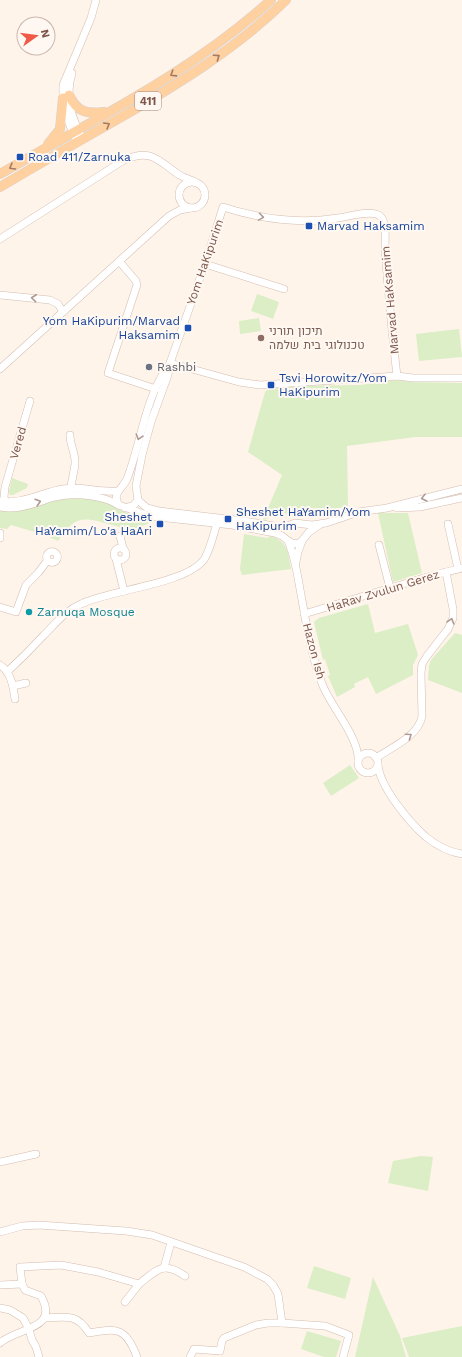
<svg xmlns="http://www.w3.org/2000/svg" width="462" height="1357" font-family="'Work Sans',Heebo,sans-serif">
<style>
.green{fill:#dbeec6}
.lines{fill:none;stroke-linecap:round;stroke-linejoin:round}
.minor-casing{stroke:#d4bcb0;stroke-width:8}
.major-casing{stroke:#dad0cc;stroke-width:10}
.minor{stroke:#fff;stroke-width:7}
.major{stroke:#ffd1a0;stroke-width:9}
.oneway{stroke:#a37b64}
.oneway2{stroke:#b09a92}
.transit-dot{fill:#1a4fb4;stroke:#fff8f2;stroke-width:1.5}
.education-dot{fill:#8d6e63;stroke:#fff8f2;stroke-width:1.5}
.worship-dot{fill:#6b7280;stroke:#fff8f2;stroke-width:1.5}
.culture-dot{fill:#0f9aa8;stroke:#fff8f2;stroke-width:1.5}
.labels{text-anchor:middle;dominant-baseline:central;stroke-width:4;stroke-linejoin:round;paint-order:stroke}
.shield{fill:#fff8f2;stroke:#a3877c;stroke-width:1}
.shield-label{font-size:11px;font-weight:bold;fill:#7c564a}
.transit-label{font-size:12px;fill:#164399;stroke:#fff8f2;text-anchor:start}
.street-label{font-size:12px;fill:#7c564a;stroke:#fff8f2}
.education-label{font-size:12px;fill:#785e54;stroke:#fff8f2;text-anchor:start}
.worship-label{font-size:12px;fill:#5b616d;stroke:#fff8f2;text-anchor:start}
.culture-label{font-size:12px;fill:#0d838f;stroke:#fff8f2;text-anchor:start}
</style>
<rect width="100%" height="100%" fill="#fef4ea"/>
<!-- green -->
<g class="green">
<polygon points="257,294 279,302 273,319 251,311"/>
<polygon points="259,318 261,331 240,334 239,321"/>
<polygon points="459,329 462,357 419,361 416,334"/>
<polygon points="396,380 410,382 462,383 462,437 415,437 347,446 348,506 302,517 283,513 263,520 282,475 248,452 265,392 270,387 277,386 360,385"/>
<polygon points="12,478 28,484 27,488 13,495 10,495 9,492"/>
<path d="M59,498h35l19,7 9,6 31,10c-7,4 -17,8 -26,8 -4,0 -10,-3 -15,-4 -27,-8 -37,-11 -54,16l-13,-6 -34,-10 -4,4 -7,-1v-19z"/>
<polygon points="378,513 408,513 422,573 393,582"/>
<path d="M244,534l23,4 3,-2c18,5 18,16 21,33l-49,6 -2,-6z"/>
<polygon points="368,604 375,633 408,624 418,655 413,665 413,675 376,694 368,677 354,684 355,687 337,697 328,676 330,675 325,659 323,660 314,622 319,618"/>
<polygon points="455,633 462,635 462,693 428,680 429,666 431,660"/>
<polygon points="350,765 359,778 331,796 323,783"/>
<polygon points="421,1156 433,1157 428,1191 388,1183 393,1161"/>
<polygon points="314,1266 351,1278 345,1299 307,1288"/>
<polygon points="373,1277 400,1336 406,1357 355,1357"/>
<polygon points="462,1326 462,1357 409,1357 402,1338"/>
<polygon points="307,1331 341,1341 336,1357 324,1357 301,1349"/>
</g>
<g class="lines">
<!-- minor casing -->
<g class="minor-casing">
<g id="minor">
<path d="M72,73c-7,24 -1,45 11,66"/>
<path d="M78,142c-10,-17 -16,-37 -15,-57l28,-67 5,-18"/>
<circle cx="192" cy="195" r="13"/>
<path d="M0,239l124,-79c25,-11 32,-2 51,12 6,5 14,7 20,10"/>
<polyline points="119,261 136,281 137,285 108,373 156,389"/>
<polyline points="205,264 284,289"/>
<polyline points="0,295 50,300 58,304 63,312"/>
<polyline points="170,363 239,382 260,385 397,376 413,378 462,378"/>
<path d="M168,366c-23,32 -27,77 -41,113 -4,9 -16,15 -8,26l30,11 83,9 43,8 7,3 8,6 5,2 6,-2 8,-10 12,-8"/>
<polyline points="0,369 169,216 180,210 191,208"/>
<path d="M70,493c1,-10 4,-20 5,-29 1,-10 -5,-18 -5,-29"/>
<polyline points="138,500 147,508 159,511 244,521 280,527 285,527 295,523 312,525 326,523 359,512 387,508 462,489"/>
<path d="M0,501c22,4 42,-9 63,-12 19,-3 37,4 55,2"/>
<polyline points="6,504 4,497 5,487 30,401"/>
<path d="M0,507c19,4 37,-5 55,-10 12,-3 24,-3 37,-1 9,2 18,3 26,9"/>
<path d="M125,508l9,-3 4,-5 -2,-14 6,-31 9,-33 17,-47 2,-12 35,-99 18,-57c37,12 77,17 115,11 10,-1 34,-9 42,-2 7,6 5,23 5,32 3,43 7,85 12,128"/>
<polyline points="397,508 420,507 462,498"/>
<polyline points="448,524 458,569"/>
<polyline points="0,533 0,538"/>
<polyline points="120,536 123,548"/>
<path d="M288,541c8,18 10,39 14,59 5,29 10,59 21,86 9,22 37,53 35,75"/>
<polyline points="379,545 390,588"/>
<circle cx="120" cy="554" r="6"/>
<circle cx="52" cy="557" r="5.5"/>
<polyline points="116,559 124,591"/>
<polyline points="296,562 298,552 302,541"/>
<polyline points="0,607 16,612 26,585 38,573 47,561"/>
<polyline points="304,614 427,577 462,568"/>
<path d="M0,665c11,7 13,21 15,34"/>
<path d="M7,672c13,-12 25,-24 37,-37 12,-12 21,-24 37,-31 28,-14 108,-20 124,-46 6,-11 9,-26 13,-38"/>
<polyline points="13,686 26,683"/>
<circle cx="368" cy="763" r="10"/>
<path d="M376,758c16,-11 43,-22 46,-42l-1,-43 1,-9 5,-8 21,-27 5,-11v-9l-7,-37"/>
<path d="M378,765c2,22 31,57 48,72 10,8 23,15 36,17"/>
<polyline points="0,1162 36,1154"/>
<polyline points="0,1232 22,1226 39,1225 126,1231 152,1235 244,1267 267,1279 273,1285 278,1294 282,1323"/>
<polyline points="164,1268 171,1242"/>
<polyline points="0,1285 22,1284"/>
<polyline points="125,1302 139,1284"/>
<polyline points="0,1308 10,1310 23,1318 29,1329 32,1340 36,1347 39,1357"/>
<path d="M45,1318c21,-1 32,-5 44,15 28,-5 37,-6 48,24"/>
<path d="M0,1343c18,-16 60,-13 41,-47l-16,-6 -3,-6 -2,-17 41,-2 37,7 41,12c19,-15 24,-23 46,-8"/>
<polyline points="190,1357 194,1349 220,1351 222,1341 224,1338 256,1325 268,1323 282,1323 325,1326 349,1335 343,1357"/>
</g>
</g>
<!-- major casing -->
<g class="major-casing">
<g id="major">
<path d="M69,95c8,17 17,19 35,17"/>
<polyline points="48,144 60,129 63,98"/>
<path d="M0,174c93,-54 191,-101 271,-174"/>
<path d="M0,187c39,-23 79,-46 118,-68 60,-35 118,-70 168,-119"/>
</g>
</g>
<!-- minor -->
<use href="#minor" class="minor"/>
<!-- major -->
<use href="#major" class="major"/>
</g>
<!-- one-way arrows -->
<defs><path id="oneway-chevron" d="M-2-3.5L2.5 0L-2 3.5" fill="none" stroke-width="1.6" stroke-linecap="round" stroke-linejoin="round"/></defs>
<g class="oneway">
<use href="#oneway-chevron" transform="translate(217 57) rotate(-34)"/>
<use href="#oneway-chevron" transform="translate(173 74) rotate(148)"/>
<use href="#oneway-chevron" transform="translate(107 125) rotate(-30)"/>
<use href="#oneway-chevron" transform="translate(12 167) rotate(150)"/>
</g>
<g class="oneway2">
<use href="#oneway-chevron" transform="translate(261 217) rotate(9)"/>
<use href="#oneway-chevron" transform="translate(34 298) rotate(-174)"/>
<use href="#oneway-chevron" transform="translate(139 437) rotate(107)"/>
<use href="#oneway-chevron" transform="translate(424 498) rotate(166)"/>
<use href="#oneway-chevron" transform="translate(38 502) rotate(-17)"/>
<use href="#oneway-chevron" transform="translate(451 621) rotate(-74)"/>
<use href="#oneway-chevron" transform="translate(409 736) rotate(-35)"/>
</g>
<!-- markers -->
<g class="transit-dot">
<rect x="16" y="153" width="8" height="8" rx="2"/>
<rect x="305" y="222" width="8" height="8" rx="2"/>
<rect x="184" y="324" width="8" height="8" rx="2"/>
<rect x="267" y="381" width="8" height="8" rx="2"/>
<rect x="224" y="515" width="8" height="8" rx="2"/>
<rect x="156" y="520" width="8" height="8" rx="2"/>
</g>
<circle class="education-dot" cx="261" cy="338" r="4"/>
<circle class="worship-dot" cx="149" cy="367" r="4"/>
<circle class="culture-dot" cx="29" cy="612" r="4"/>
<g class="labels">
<!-- shield labels -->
<rect class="shield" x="135" y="92" width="26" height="18" rx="3"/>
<g class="shield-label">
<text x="148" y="101">411</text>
</g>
<!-- transit labels -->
<g class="transit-label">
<text x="28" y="157">Road 411/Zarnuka</text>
<text x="317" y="226">Marvad Haksamim</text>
<text x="180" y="321" text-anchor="end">Yom HaKipurim/Marvad<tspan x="180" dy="14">Haksamim</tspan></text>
<text x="279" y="378">Tsvi Horowitz/Yom<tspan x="279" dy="14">HaKipurim</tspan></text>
<text x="236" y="512">Sheshet HaYamim/Yom<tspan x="236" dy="14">HaKipurim</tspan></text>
<text x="152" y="517" text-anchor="end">Sheshet<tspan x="152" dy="14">HaYamim/Lo'a HaAri</tspan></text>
</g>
<!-- street labels -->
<g class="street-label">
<text transform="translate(205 262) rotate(-71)">Yom HaKipurim</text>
<text transform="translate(390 300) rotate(-95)">Marvad HaKsamim</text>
<text transform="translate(18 443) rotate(-74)">Vered</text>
<text transform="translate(383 591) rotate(-17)">HaRav Zvulun Gerez</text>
<text transform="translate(314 651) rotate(75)">Hazon Ish</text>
</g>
<!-- education labels -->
<g class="education-label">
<text x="269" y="331">תיכון תורני<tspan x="269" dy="14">טכנולוגי בית שלמה</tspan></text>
</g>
<!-- worship labels -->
<g class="worship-label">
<text x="157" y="367">Rashbi</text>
</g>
<!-- culture labels -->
<g class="culture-label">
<text x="37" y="612">Zarnuqa Mosque</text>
</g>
</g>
<!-- north arrow -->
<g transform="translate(36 36) rotate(76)"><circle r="19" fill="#fff8f2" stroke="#cbb7af"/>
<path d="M0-3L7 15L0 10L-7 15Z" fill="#f05946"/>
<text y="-6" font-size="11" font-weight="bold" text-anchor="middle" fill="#7c564a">N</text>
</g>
</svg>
